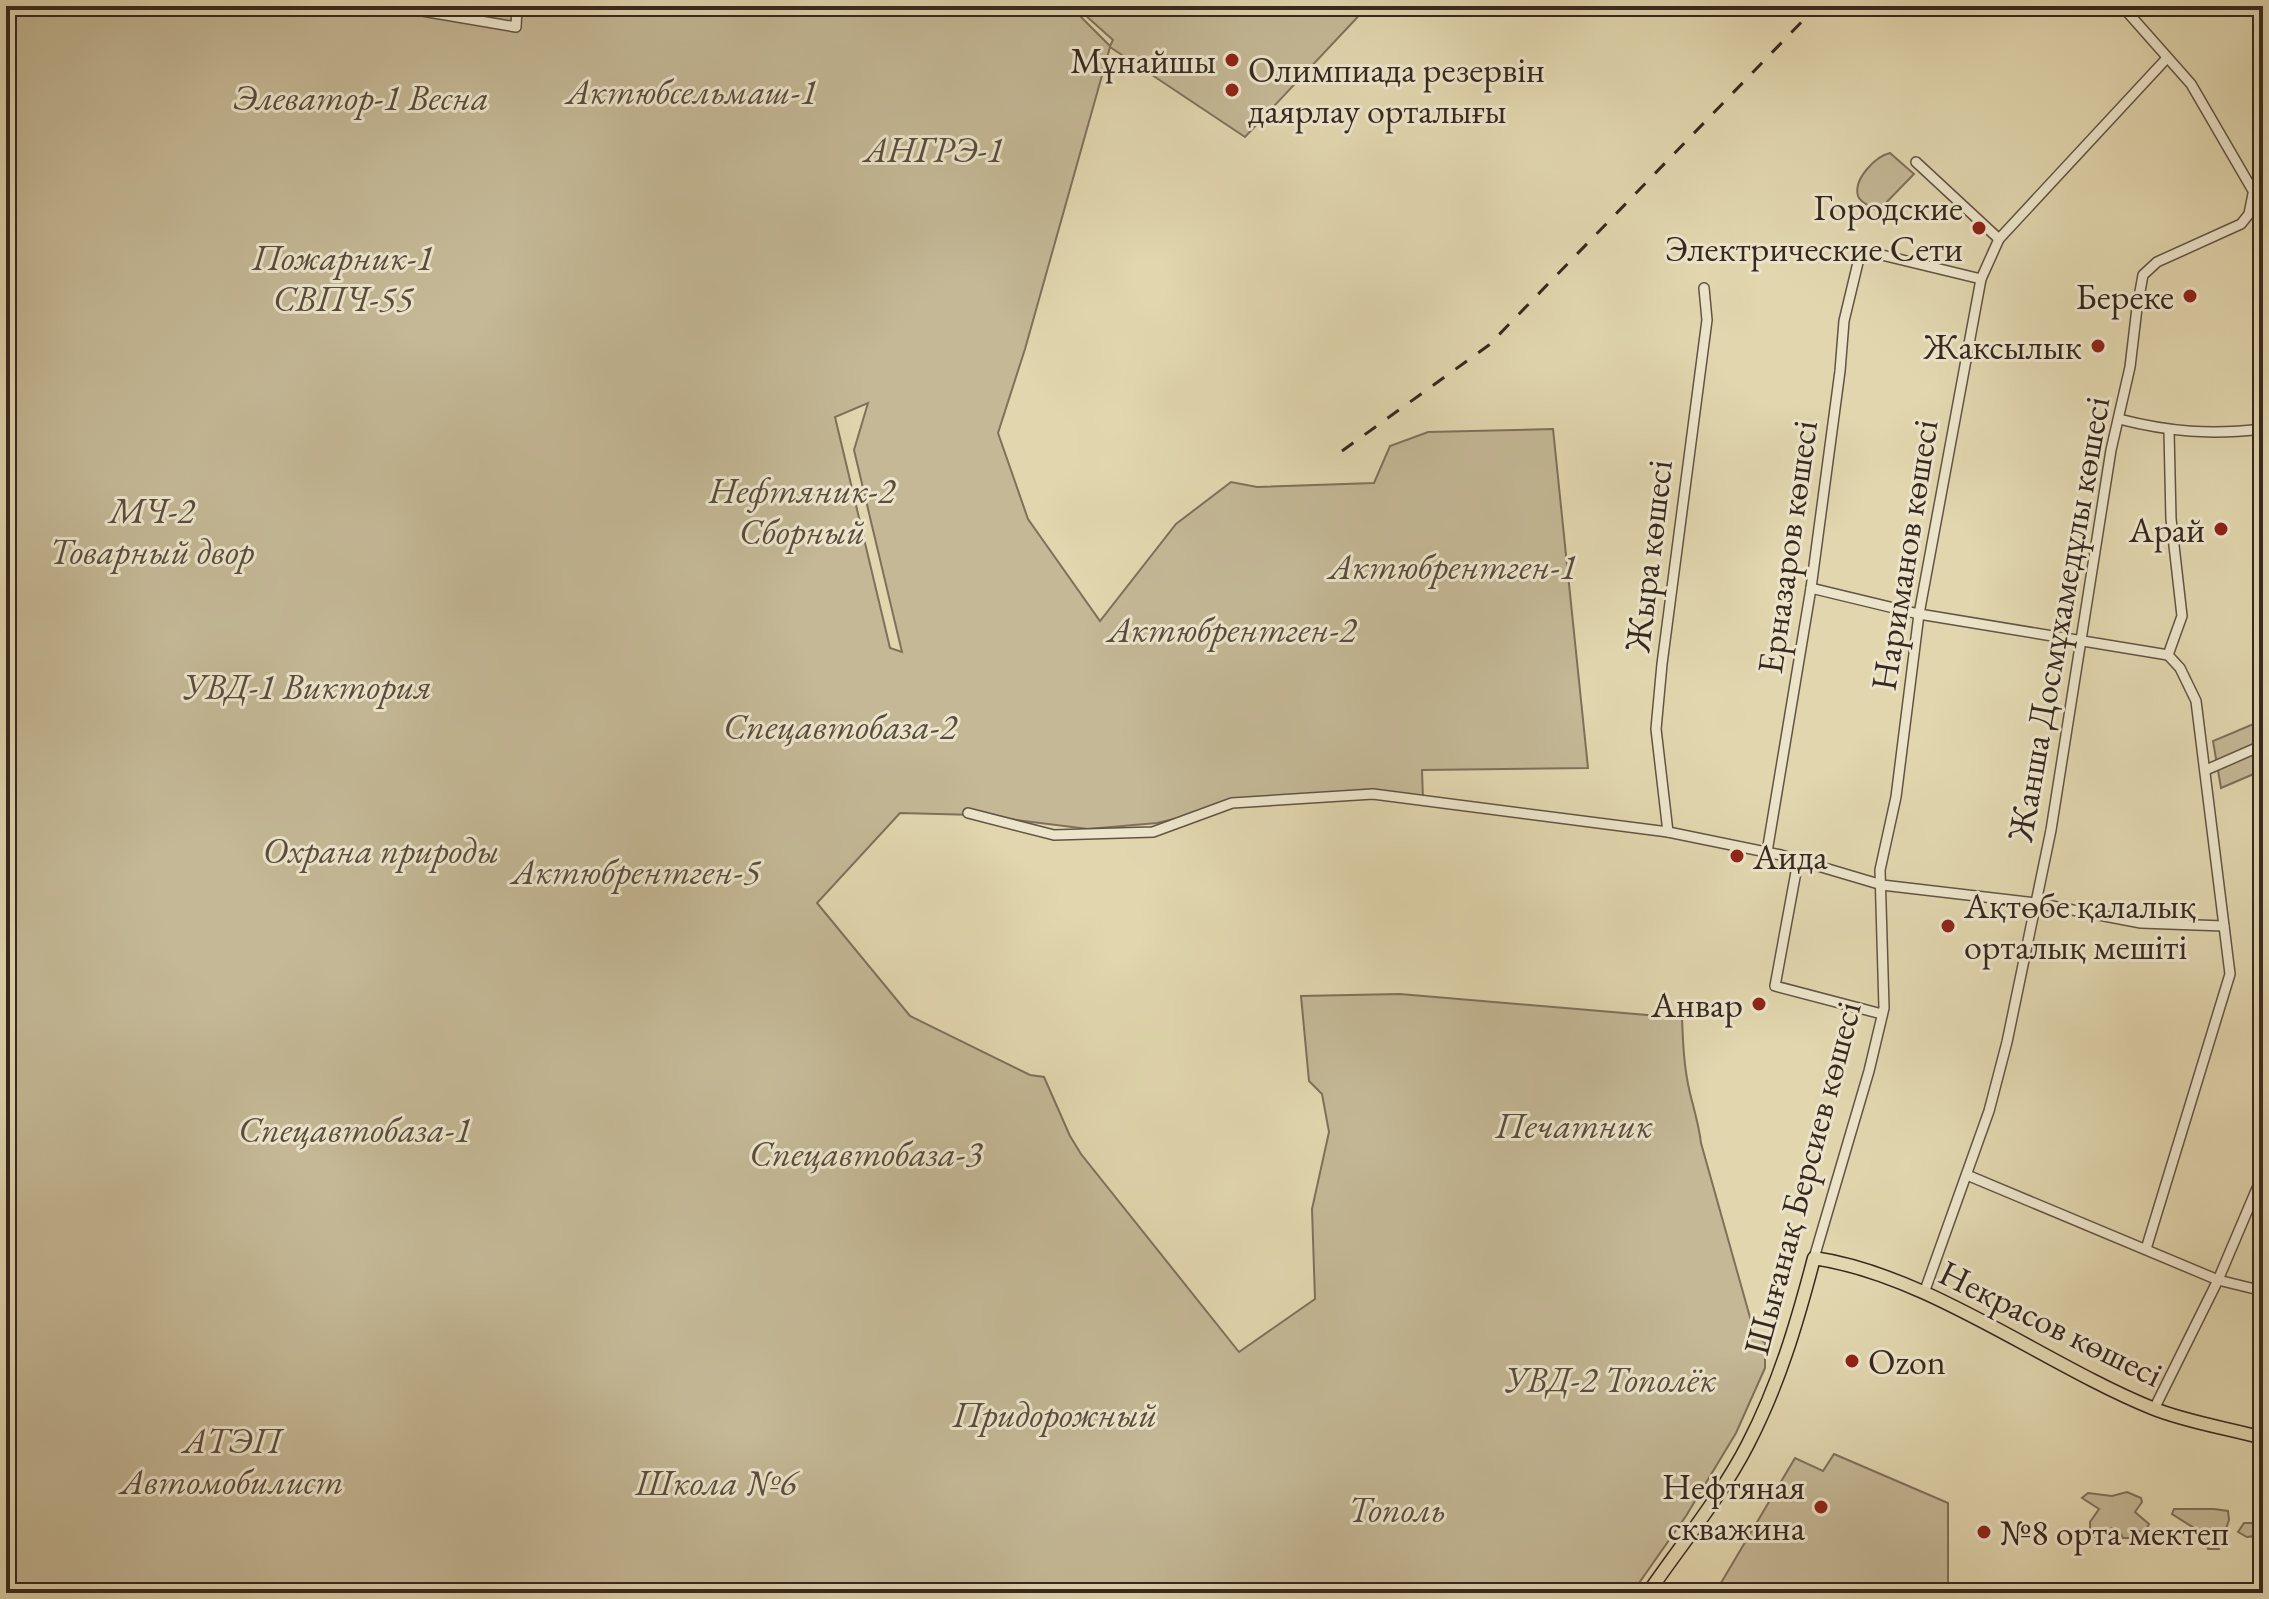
<svg xmlns="http://www.w3.org/2000/svg" width="2269" height="1599" font-family="'EB Garamond',serif">
<style>
.green{fill:#c4b896;stroke:#7e705b;stroke-width:2;fill-rule:evenodd}
.lines{fill:none;stroke-linecap:round;stroke-linejoin:round}
.minor-casing{stroke:#625444;stroke-width:12}
.major-casing{stroke:#372820;stroke-width:15}
.minor{stroke:#ece4ca;stroke-width:9}
.major{stroke:#e1d6ae;stroke-width:12}
.rail{stroke:#372820;stroke-width:3;stroke-dasharray:14 14;stroke-linecap:butt}
.poi-dot{fill:#8f2418;stroke:#ece4ca;stroke-width:3}
.labels{text-anchor:middle;dominant-baseline:central;stroke-width:6;stroke-linejoin:round;paint-order:stroke}
.poi-label{font-size:36px;fill:#372820;stroke:#ece4ca;text-anchor:end}
.park-label{font-size:36px;font-style:italic;fill:#5a4c3e;stroke:#ece4ca}
.street-label{font-size:36px;fill:#372820;stroke:#ece4ca}
</style>
<rect width="100%" height="100%" fill="#e1d6ae"/>
<filter id="stains"><feTurbulence type="fractalNoise" baseFrequency=".0025" numOctaves="4"/><feColorMatrix values="0 0 0 0 .2 0 0 0 0 .09 0 0 0 0 .02 0 0 0 .5 -.17"/></filter>
<radialGradient id="worn" r=".72"><stop offset=".6" stop-color="#630" stop-opacity="0"/><stop offset="1" stop-color="#630" stop-opacity=".3"/></radialGradient>
<!-- green -->
<g class="green">
<path d="M6,6h1064l40,40 3,-6 -38,-34h293l-123,131 -135,-90 -85,302 -27,84 30,86 72,102 76,-97 55,-42 26,5 117,-4 16,-37 38,-14 125,-3 35,339 -166,2 1,30 -50,-6 -135,10 -81,19 -69,6 -112,-14 -76,-2 -83,90 93,113 120,59 14,2 26,59 11,18 158,198 76,-53 -3,-90 17,-77 -7,-38 -13,-13 -8,-85 99,-2 282,24c1,25 2,51 8,75 4,17 9,32 11,50l54,192 10,8v25l-29,65 -50,83 -54,77h-1626zM868,403l-14,47 48,202 -12,-4 -55,-231z"/>
<path d="M1890,153l24,21 -36,37c-6,-4 -18,-8 -20,-15 -5,-17 18,-40 32,-43z"/>
<polygon points="2263,720 2263,770 2221,788 2213,741"/>
<polygon points="1834,1454 1948,1503 1948,1593 1715,1593 1795,1458 1823,1471"/>
<polygon points="2127,1492 2141,1498 2142,1502 2135,1512 2149,1524 2145,1532 2137,1531 2138,1538 2123,1538 2120,1532 2112,1528 2101,1537 2090,1537 2090,1522 2099,1509 2082,1498 2088,1493 2112,1496"/>
<polygon points="2174,1509 2214,1509 2228,1511 2229,1520 2219,1549 2208,1549 2202,1533 2172,1514"/>
<polygon points="2244,1523 2263,1523 2263,1535 2247,1537 2238,1532"/>
</g>
<g class="lines">
<!-- minor casing -->
<g class="minor-casing">
<g id="minor">
<polyline points="393,6 516,27 517,6"/>
<polyline points="2122,6 2191,84 2263,208"/>
<polyline points="1916,162 1999,239"/>
<path d="M2119,419c51,13 91,16 144,10"/>
<polyline points="1811,588 1919,614 2168,655"/>
<polyline points="2168,655 2182,616 2171,519 2169,431"/>
<polyline points="2206,770 2263,745"/>
<polyline points="968,813 1054,835 1153,832 1232,803 1373,794 1668,832 1781,855 1882,885 2036,903 2141,923 2224,926"/>
<polyline points="1668,832 1656,729 1662,664 1707,320 1704,288"/>
<polyline points="1767,852 1811,588 1840,371 1844,321 1861,250 1981,279"/>
<polyline points="1798,861 1775,986 1882,1014"/>
<polyline points="1967,1175 2218,1280 2263,1291"/>
<polyline points="2146,1249 2230,974 2196,701 2180,668 2168,655"/>
<polyline points="1814,1258 1869,1071 1884,1008 1880,870 1896,797 1919,614 1981,279 1999,239 2167,58"/>
<polyline points="1924,1293 1989,1111 2007,1042 2051,830 2111,450 2130,367 2137,308 2143,275 2157,262 2241,224 2249,214 2253,194"/>
<polyline points="2154,1409 2218,1280 2263,1174"/>
</g>
</g>
<!-- major casing -->
<g class="major-casing">
<path id="major" d="M1648,1593c33,-48 74,-98 100,-149 31,-60 49,-121 66,-186 115,17 230,106 338,150 34,14 75,20 111,30"/>
</g>
<!-- minor -->
<use href="#minor" class="minor"/>
<!-- major -->
<use href="#major" class="major"/>
<!-- rail -->
<polyline class="rail" points="1342,451 1489,345 1817,6"/>
</g>
<!-- markers -->
<g class="poi-dot">
<circle cx="1232" cy="60" r="8"/>
<circle cx="1232" cy="90" r="8"/>
<circle cx="1979" cy="228" r="8"/>
<circle cx="2190" cy="296" r="8"/>
<circle cx="2098" cy="346" r="8"/>
<circle cx="2221" cy="529" r="8"/>
<circle cx="1737" cy="856" r="8"/>
<circle cx="1948" cy="926" r="8"/>
<circle cx="1759" cy="1004" r="8"/>
<circle cx="1852" cy="1361" r="8"/>
<circle cx="1821" cy="1507" r="8"/>
<circle cx="1984" cy="1532" r="8"/>
</g>
<g class="labels">
<!-- poi labels -->
<g class="poi-label">
<text x="1216" y="60">Мұнайшы</text>
<text x="1248" y="69" text-anchor="start">Олимпиада резервін<tspan x="1248" dy="41">даярлау орталығы</tspan></text>
<text x="1963" y="207">Городские<tspan x="1963" dy="41">Электрические Сети</tspan></text>
<text x="2174" y="296">Береке</text>
<text x="2082" y="346">Жаксылык</text>
<text x="2205" y="529">Арай</text>
<text x="1753" y="856" text-anchor="start">Аида</text>
<text x="1964" y="905" text-anchor="start">Ақтөбе қалалық<tspan x="1964" dy="41">орталық мешіті</tspan></text>
<text x="1743" y="1004">Анвар</text>
<text x="1868" y="1361" text-anchor="start">Ozon</text>
<text x="1805" y="1486">Нефтяная<tspan x="1805" dy="41">скважина</tspan></text>
<text x="2000" y="1532" text-anchor="start">№8 орта мектеп</text>
</g>
<!-- park labels -->
<g class="park-label">
<text x="692" y="91">Актюбсельмаш-1</text>
<text x="361" y="97">Элеватор-1 Весна</text>
<text x="934" y="149">АНГРЭ-1</text>
<text x="343" y="257">Пожарник-1<tspan x="343" dy="41">СВПЧ-55</tspan></text>
<text x="802" y="490">Нефтяник-2<tspan x="802" dy="41">Сборный</tspan></text>
<text x="152" y="510">МЧ-2<tspan x="152" dy="41">Товарный двор</tspan></text>
<text x="1453" y="566">Актюбрентген-1</text>
<text x="1232" y="629">Актюбрентген-2</text>
<text x="307" y="686">УВД-1 Виктория</text>
<text x="840" y="726">Спецавтобаза-2</text>
<text x="381" y="850">Охрана природы</text>
<text x="636" y="871">Актюбрентген-5</text>
<text x="1574" y="1125">Печатник</text>
<text x="355" y="1129">Спецавтобаза-1</text>
<text x="866" y="1153">Спецавтобаза-3</text>
<text x="1610" y="1379">УВД-2 Тополёк</text>
<text x="1055" y="1414">Придорожный</text>
<text x="232" y="1440">АТЭП<tspan x="232" dy="41">Автомобилист</tspan></text>
<text x="716" y="1482">Школа №6</text>
<text x="1397" y="1509">Тополь</text>
</g>
<!-- street labels -->
<g class="street-label">
<text transform="translate(1787 547) rotate(-82)">Ерназаров көшесі</text>
<text transform="translate(1904 555) rotate(-81)">Нариманов көшесі</text>
<text transform="translate(1648 556) rotate(-83)">Жыра көшесі</text>
<text transform="translate(2058 619) rotate(-80)">Жанша Досмұхамедұлы көшесі</text>
<text transform="translate(1802 1178) rotate(-75)">Шығанақ Берсиев көшесі</text>
<text transform="translate(2051 1323) rotate(26)">Некрасов көшесі</text>
</g>
</g>
<!-- margin -->
<rect width="2269" height="1599" fill="none" stroke="#e1d6ae" stroke-width="32"/>
<rect x="8" y="8" width="2253" height="1583" fill="none" stroke="#372820" stroke-width="4"/>
<rect x="16" y="16" width="2237" height="1567" fill="none" stroke="#372820" stroke-width="2"/>
<rect width="100%" height="100%" filter="url(#stains)"/>
<rect width="100%" height="100%" fill="url(#worn)"/>
</svg>
